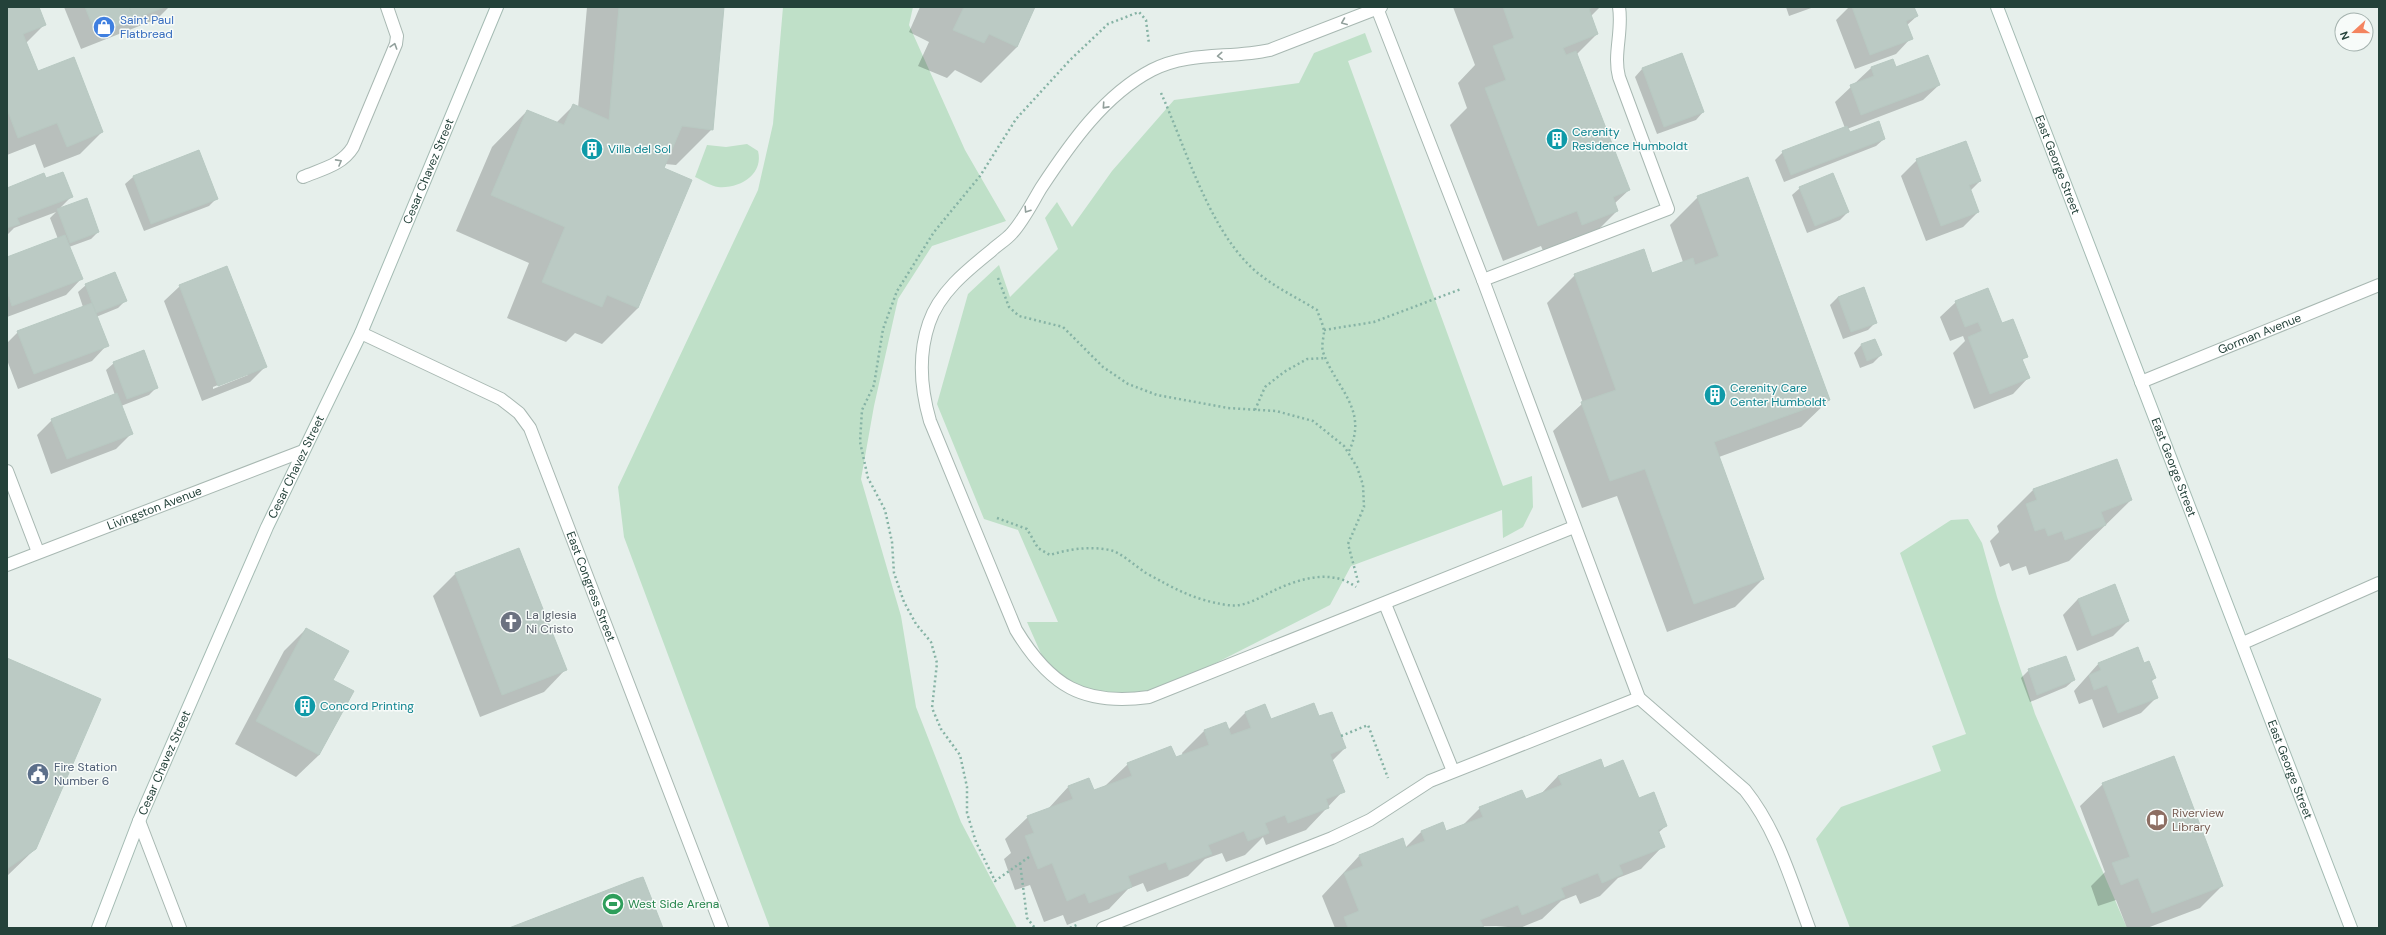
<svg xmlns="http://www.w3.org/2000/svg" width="2386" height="935" font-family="'DM Sans',sans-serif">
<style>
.green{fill:#bfe0c8}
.shadow{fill:#0003;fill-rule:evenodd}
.building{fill:#bbcac4;stroke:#b8c9c2}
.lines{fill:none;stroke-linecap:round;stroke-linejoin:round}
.lane-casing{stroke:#a8b8b2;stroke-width:14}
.street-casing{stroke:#a8b8b2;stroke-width:14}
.secondary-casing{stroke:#a4bbb3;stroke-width:14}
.path{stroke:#86b3a5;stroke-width:2.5;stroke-dasharray:2 3;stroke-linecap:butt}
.lane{stroke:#fff;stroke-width:12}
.street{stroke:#fff;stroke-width:12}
.secondary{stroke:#fff;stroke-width:12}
.oneway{stroke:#92a09c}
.labels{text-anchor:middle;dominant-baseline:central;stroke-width:3;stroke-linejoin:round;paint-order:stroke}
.shop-label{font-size:12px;fill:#366cbe;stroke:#f7fbf9;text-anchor:start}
.culture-label{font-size:12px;fill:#0d838f;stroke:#f7fbf9;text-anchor:start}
.street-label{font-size:12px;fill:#24423a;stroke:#f7fbf9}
.worship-label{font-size:12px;fill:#5b616d;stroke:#f7fbf9;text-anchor:start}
.service-label{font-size:12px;fill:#4e5e75;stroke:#f7fbf9;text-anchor:start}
.education-label{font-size:12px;fill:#785e54;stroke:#f7fbf9;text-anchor:start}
.leisure-label{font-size:12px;fill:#27864d;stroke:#f7fbf9;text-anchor:start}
</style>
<rect width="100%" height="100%" fill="#e6efeb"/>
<!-- green -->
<g class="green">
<polygon points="783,7 913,7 909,25 965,150 1006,221 932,246 898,299 874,406 861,479 901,616 916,707 961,822 1017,928 770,928 624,537 618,487 758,190 773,124"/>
<polygon points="1365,33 1372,52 1348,61 1503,486 1532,476 1533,507 1523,527 1503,538 1502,510 1351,566 1330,605 1149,697 1122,701 1050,674 1027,622 1058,622 1018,530 984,519 937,404 968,294 999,265 1010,297 1058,249 1045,218 1057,202 1072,227 1112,171 1174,100 1299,83 1314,53"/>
<path d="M747,144l11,7c6,23 -18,38 -40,36 -7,-1 -16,-7 -23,-10l12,-32 19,2z"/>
<polygon points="1968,519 1982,543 1997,597 2035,714 2127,928 1850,928 1816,839 1841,807 1941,771 1932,746 1966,734 1900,553 1951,520"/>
</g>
<!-- shadow -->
<g class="shadow">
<polygon points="7,7 37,7 44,25 26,43 37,72 102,132 80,154 44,168 35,144 7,155"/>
<polygon points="64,7 169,7 157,19 81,49"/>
<polygon points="587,7 723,7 712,129 676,165 665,164 638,308 602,344 575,333 566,342 507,318 529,263 456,231 492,147 527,111 556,123 573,106 578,108"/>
<polygon points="920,7 1034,7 1017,47 981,83 955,70 947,78 918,66 929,42 909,32"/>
<polygon points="1453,7 1600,7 1591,16 1597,34 1576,55 1629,190 1614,204 1617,211 1581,247 1547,260 1541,246 1503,261 1450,125 1467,108 1458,83 1475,65"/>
<polygon points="1786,7 1814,7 1789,16"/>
<polygon points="1849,7 1913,7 1917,16 1906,26 1911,38 1896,54 1855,69 1836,20"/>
<polygon points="1682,54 1703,112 1696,120 1657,134 1635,77 1642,69"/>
<polygon points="1892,60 1895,68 1939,85 1923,100 1847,129 1849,134 1884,139 1876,146 1784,182 1775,160 1783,152 1845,128 1835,102 1871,68"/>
<polygon points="198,151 217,198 209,206 144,231 125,184 133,177"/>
<polygon points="1917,160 1980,181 1970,191 1978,212 1963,227 1926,241 1901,176"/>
<polygon points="46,179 71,197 58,210 98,232 91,239 69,247 81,279 66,295 7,317 7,258 58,239 50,218 56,212 14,228 7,235 7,189"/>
<polygon points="1800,188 1848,212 1840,220 1807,233 1792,195"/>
<polygon points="1698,197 1829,400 1801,427 1719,457 1763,579 1735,607 1667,632 1617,496 1582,508 1553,431 1583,403 1547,303 1575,275 1652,274 1683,262 1670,225"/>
<polygon points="86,285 125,301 118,308 96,317 107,345 92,361 18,389 7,360 7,343 18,332 83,307 78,292"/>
<path d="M180,286l85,81 -15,15 -48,19 -38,-100zM248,373v2l-35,14v-2z"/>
<polygon points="1863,288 1876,322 1868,330 1843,339 1830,305 1838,297"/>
<polygon points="1956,302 2001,325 2026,356 2022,361 2028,378 2013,394 1974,409 1953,353 1965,341 1963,336 1950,341 1940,317"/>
<polygon points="1861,345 1881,355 1873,363 1860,368 1854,353"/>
<polygon points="114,363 157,387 149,395 121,406 132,433 116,449 51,474 37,435 52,420 115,395 106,370"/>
<polygon points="2116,460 2131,500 2069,561 2029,575 2026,566 2012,571 2009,563 2000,567 1990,541 1999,532 1997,526 2033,490"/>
<polygon points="519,549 566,669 544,692 480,717 433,596 455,574"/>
<polygon points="2078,599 2128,621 2113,636 2077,651 2063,615"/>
<polygon points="306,629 331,681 319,755 296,777 235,744 284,651"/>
<polygon points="7,659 35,849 7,876"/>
<polygon points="2099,663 2144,664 2155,678 2151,682 2157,697 2141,713 2103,728 2092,699 2079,704 2074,691"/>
<polygon points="2029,670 2074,680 2066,687 2030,702 2021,678"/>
<polygon points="1265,706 1270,721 1319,718 1345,748 1332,761 1343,791 1306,830 1266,845 1263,837 1245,855 1226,862 1222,853 1205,859 1188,876 1147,892 1143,883 1128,889 1109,909 1067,925 1063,915 1044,922 1030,885 1015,890 1004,859 1011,853 1005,839 1028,817 1047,810 1069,786 1093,792 1105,786 1128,764 1175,759 1183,756 1182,753 1204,731 1226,723 1228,730 1245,713"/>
<polygon points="1600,760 1604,769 1666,826 1658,833 1663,846 1641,869 1618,878 1600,896 1580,904 1576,895 1561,901 1542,919 1520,928 1496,926 1335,928 1322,896 1359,856 1402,840 1405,848 1421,832 1446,833 1462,826 1480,808 1525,800 1540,795 1558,776"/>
<polygon points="2103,784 2222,886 2200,908 2147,928 2127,928 2116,900 2098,906 2091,886 2105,872 2080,806"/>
</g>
<!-- building -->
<g class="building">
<polygon points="7,7 39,7 46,25 23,34 38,71 74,57 103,132 67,147 57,123 18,138 7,109"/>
<polygon points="85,7 129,7 134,19 96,34"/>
<polygon points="129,7 165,7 134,19"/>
<polygon points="619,7 724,7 713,130 682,126 664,168 692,180 638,308 607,295 602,307 542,282 565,227 491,195 527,110 564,125 573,104 609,120"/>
<polygon points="964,7 1035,7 1017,47 989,34 984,43 953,30"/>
<polygon points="1503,7 1593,7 1589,9 1598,34 1563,48 1566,55 1576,51 1630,190 1613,197 1618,211 1582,225 1577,211 1538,226 1485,88 1506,80 1493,46 1514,38"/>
<polygon points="1852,7 1914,7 1918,16 1906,21 1913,39 1870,55"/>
<polygon points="1682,53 1704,112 1664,127 1642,68"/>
<polygon points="1928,55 1940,85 1861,115 1850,85 1874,76 1871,67 1893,59 1896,67"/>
<polygon points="1879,121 1885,139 1791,175 1782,151 1847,126 1850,132"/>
<polygon points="1966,141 1981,181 1969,185 1979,212 1941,226 1916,159"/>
<polygon points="199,150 218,199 151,224 133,176"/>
<polygon points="63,172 73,197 17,218 20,224 7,228 7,188 44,173 46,178"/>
<polygon points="1833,173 1849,212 1815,226 1799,187"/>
<polygon points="1748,177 1830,400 1714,442 1764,579 1694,604 1645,469 1610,481 1581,402 1616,390 1574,274 1644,249 1652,273 1693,258 1695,265 1719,256 1697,196"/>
<polygon points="87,198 99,232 70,243 57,209"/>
<polygon points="65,235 83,279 12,306 7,291 7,257"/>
<polygon points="227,266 267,367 218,386 179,285"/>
<polygon points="115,272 127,301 96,313 85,284"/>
<polygon points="1864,287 1877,323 1851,332 1838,297"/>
<polygon points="1988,288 2002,323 2013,319 2028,357 2022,359 2030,378 1990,394 1968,337 1982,331 1978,322 1965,327 1955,301"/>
<polygon points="92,303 109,346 34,374 17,331"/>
<polygon points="1875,339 1882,355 1867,361 1861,344"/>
<polygon points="144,350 158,388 127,399 113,362"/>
<polygon points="117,393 133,434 67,459 51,419"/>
<polygon points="2117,459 2132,500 2101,512 2106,525 2065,540 2062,531 2048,536 2045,528 2035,531 2026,504 2037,500 2033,489"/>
<polygon points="519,548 567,670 502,695 455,573"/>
<polygon points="2115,584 2129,621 2092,636 2078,599"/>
<polygon points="306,628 349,651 333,680 354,691 319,755 256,721"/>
<polygon points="2138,647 2144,663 2149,661 2156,678 2151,680 2158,698 2118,713 2107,685 2094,690 2089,675 2101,670 2098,663"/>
<polygon points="2066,656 2075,680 2037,695 2028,669"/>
<polygon points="7,658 101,699 36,849 7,869"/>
<polygon points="1314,703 1319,716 1332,712 1346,748 1330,754 1345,792 1326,799 1329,808 1288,823 1285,815 1265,823 1269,833 1248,841 1244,831 1208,845 1212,854 1169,870 1166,862 1128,876 1132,887 1089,903 1085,893 1067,901 1052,863 1038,869 1025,836 1034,833 1027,816 1073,799 1068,786 1089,778 1094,790 1132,776 1127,763 1171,746 1176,757 1209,745 1204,730 1226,722 1231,735 1251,728 1245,712 1265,704 1271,719"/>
<polygon points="2174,756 2223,886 2152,913 2138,878 2121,885 2112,863 2130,857 2102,783"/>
<polygon points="1601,759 1604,768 1623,760 1639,798 1654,792 1667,826 1658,830 1665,847 1619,865 1623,874 1602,883 1598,873 1561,888 1565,897 1522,915 1518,905 1480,920 1484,928 1348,928 1344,917 1359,911 1344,873 1363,866 1359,855 1403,838 1406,848 1425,841 1421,831 1443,822 1446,831 1483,817 1479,807 1522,790 1526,799 1562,785 1558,776"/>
<polygon points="643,877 663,928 509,928 636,879"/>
</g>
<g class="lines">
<!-- lane casing -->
<g class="lane-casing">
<g id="lane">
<path d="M1381,7l-111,43c-40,9 -81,1 -118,20 -48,25 -82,74 -111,118 -9,15 -18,33 -29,45 -6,7 -15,12 -21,18 -25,20 -52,42 -62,72 -11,32 -8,67 1,98l86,209c34,56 67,76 133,67l425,-170"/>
<path d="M1377,8l106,272 156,418 106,92c32,40 46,90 64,138"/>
<path d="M303,177c19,-8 39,-12 50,-30l43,-103 1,-8 -10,-29"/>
<path d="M1483,280l185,-71 -49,-132c-6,-23 4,-46 0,-70"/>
<polyline points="1385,604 1453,771"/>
<polyline points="2243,643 2379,583"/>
<polyline points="1103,928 1332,838 1370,820 1430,781 1639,698"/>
</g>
</g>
<!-- street casing -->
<g class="street-casing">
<g id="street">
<path id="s1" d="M361,333l140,66 18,14 11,15 192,500"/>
<path id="s2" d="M2141,382l238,-97"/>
<polyline points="7,471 38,552"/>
<path id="s3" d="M7,565l296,-114"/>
<polyline points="139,821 180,928"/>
</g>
</g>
<!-- secondary casing -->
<g class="secondary-casing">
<g id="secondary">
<path id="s4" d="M1997,7l354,921"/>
<path id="s5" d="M98,928l41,-107 128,-294 94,-194 136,-326"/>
</g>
</g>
<!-- path -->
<g class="path">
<path d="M1161,93c24,53 45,127 86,170 20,21 46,32 70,47 2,6 6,14 7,21 0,6 -3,14 -1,21 13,37 47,58 25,101"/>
<polyline points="998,278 1009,307 1019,316 1063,327 1103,367 1128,384 1157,395 1228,408 1276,411 1313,421 1344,446 1357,467 1363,485 1364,507 1348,544 1359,585"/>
<polyline points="1324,330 1374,322 1461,289"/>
<polyline points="1255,410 1265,387 1284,372 1307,359 1326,358"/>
<path d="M997,518l30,11 11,19 12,7c19,-6 40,-9 60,-5 12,3 25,16 36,23 29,16 48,27 81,32 18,3 33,-8 48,-15 26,-12 57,-21 81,-3"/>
<polyline points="1341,736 1368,725 1388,778"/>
<polyline points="1029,857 995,881 976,842 967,813 967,787 960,755 941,729 932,708 937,663 931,642 916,624 904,602 894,573 892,542 885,510 868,478 860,442 862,410 874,385 883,329 897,291 934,232 980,176 1016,119 1070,60 1108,24 1139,12 1146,20 1149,44"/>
<polyline points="1020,863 1027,918 1035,928"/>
<polyline points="1070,928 1079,924"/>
</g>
<!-- lane -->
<use href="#lane" class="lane"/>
<!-- street -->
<use href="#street" class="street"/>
<!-- secondary -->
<use href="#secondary" class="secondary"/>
</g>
<!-- one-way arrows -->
<defs><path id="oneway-chevron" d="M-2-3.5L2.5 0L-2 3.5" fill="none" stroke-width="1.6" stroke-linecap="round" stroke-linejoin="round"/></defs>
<g class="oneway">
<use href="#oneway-chevron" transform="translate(1344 22) rotate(158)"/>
<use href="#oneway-chevron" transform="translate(394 46) rotate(-72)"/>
<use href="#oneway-chevron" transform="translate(1220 56) rotate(176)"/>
<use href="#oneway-chevron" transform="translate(1105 106) rotate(132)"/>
<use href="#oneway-chevron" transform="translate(339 162) rotate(-29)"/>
<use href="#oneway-chevron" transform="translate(1027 210) rotate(123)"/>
</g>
<!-- icons -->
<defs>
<g id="shop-disc" transform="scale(1.15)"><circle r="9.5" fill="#3f7fe0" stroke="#f7fbf9"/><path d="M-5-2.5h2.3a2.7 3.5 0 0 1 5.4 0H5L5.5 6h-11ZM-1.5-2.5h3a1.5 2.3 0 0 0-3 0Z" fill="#fff"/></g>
<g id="building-disc" transform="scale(1.15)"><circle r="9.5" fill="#0f9aa8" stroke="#f7fbf9"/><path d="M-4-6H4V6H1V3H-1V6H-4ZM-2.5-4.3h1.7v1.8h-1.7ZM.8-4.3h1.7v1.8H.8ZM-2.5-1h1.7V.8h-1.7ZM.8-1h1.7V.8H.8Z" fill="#fff"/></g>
<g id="church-disc" transform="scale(1.15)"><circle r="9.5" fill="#6b7280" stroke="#f7fbf9"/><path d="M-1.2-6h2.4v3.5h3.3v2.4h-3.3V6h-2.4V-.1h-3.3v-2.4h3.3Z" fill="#fff"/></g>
<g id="civic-disc" transform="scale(1.15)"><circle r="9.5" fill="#5c6f8a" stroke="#f7fbf9"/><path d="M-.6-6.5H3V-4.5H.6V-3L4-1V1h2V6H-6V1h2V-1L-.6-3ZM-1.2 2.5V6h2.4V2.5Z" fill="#fff"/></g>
<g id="library-disc" transform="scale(1.15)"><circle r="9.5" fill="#8d6e63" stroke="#f7fbf9"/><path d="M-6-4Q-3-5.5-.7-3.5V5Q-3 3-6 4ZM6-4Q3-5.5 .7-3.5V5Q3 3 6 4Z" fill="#fff"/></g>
<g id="stadium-disc" transform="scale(1.15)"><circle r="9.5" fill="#2e9e5b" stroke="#f7fbf9"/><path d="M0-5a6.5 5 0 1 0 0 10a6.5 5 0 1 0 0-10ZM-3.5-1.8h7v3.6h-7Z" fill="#fff"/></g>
</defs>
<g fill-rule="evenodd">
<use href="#shop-disc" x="104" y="27"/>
<use href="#building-disc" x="1557" y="139"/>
<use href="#building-disc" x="592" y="149"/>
<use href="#building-disc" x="1715" y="395"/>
<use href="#church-disc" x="511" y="622"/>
<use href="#building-disc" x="305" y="706"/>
<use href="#civic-disc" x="38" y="774"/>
<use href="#library-disc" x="2157" y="820"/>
<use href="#stadium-disc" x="613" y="904"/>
</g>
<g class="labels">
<!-- shop labels -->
<g class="shop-label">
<text x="120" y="20">Saint Paul<tspan x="120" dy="14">Flatbread</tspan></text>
</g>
<!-- culture labels -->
<g class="culture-label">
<text x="1572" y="132">Cerenity<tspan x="1572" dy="14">Residence Humboldt</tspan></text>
<text x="608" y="149">Villa del Sol</text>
<text x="1730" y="388">Cerenity Care<tspan x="1730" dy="14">Center Humboldt</tspan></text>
<text x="320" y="706">Concord Printing</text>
</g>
<!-- street labels -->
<g class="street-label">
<text stroke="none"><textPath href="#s4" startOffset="169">East George Street</textPath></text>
<text stroke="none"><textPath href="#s5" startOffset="826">Cesar Chavez Street</textPath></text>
<text stroke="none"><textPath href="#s2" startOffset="128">Gorman Avenue</textPath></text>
<text stroke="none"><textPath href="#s5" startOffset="502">Cesar Chavez Street</textPath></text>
<text stroke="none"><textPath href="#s4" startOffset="493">East George Street</textPath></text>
<text stroke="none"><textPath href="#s3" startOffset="158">Livingston Avenue</textPath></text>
<text stroke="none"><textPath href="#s1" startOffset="366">East Congress Street</textPath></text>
<text stroke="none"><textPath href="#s5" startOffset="178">Cesar Chavez Street</textPath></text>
<text stroke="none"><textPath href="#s4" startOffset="817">East George Street</textPath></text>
</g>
<!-- worship labels -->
<g class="worship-label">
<text x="526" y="615">La Iglesia<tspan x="526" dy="14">Ni Cristo</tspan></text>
</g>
<!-- service labels -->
<g class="service-label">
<text x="54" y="767">Fire Station<tspan x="54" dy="14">Number 6</tspan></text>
</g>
<!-- education labels -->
<g class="education-label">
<text x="2172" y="813">Riverview<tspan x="2172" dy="14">Library</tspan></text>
</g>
<!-- leisure labels -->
<g class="leisure-label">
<text x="628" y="904">West Side Arena</text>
</g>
</g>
<!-- border -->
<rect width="2386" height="935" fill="none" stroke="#24423a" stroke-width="16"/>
<!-- north arrow -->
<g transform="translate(2354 32) rotate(249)"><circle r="19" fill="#f7fbf9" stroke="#a3b1ad"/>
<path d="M0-3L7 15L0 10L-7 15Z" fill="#f4845f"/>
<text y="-6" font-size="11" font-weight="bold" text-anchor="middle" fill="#24423a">N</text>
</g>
</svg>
